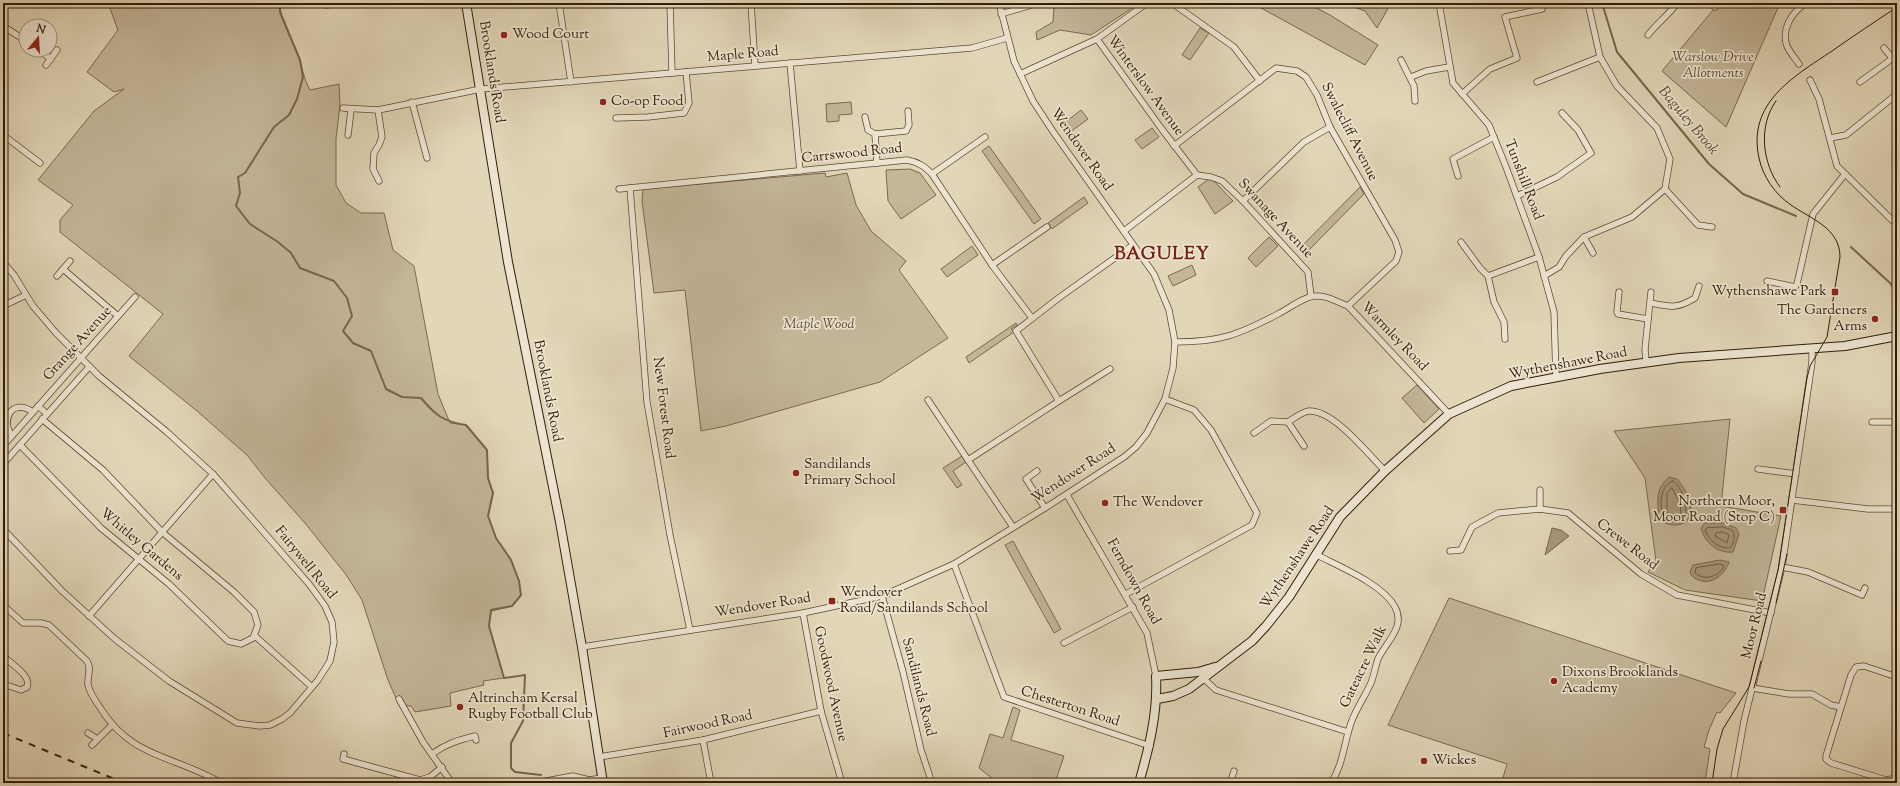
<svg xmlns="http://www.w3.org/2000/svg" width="1900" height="786" font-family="'Sorts Mill Goudy',serif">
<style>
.green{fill:#c4b699;stroke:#7b694e}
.water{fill:#a6977b;stroke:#78664b}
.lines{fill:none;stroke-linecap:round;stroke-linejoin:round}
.shore{stroke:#6c5a40;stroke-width:1}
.stream{stroke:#78664b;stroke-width:2}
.street-casing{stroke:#5e4a31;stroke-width:7}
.secondary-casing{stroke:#321c04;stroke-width:10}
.street{stroke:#ece4d1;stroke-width:5.5}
.secondary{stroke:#ece4d1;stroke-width:8}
.tram{stroke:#321c04;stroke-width:1}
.rail{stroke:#321c04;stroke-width:2;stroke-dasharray:7 7;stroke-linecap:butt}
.poi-dot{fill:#8f2418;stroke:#ece4d1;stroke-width:1.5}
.labels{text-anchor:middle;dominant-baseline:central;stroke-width:3.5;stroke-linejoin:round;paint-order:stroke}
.poi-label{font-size:14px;fill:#321c04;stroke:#ece4d1;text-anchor:start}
.street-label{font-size:14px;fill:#321c04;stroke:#ece4d1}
.park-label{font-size:14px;font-style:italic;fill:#5e4a31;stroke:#ece4d1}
.water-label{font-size:15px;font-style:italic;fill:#5b472e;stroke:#ece4d1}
.district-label{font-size:18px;font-weight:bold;letter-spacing:1px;fill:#7a1f14;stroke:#ece4d1}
</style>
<rect width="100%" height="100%" fill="#e2d6b8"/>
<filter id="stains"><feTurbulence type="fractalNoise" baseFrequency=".005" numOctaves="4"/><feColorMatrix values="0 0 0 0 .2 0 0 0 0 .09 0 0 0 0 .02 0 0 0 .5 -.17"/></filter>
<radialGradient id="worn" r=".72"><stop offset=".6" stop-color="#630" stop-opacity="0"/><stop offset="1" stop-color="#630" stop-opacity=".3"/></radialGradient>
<!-- green -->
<g class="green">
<path d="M108,3h172c0,20 14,38 20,57 3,11 4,19 10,30l29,-6 1,21 -4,34v46l10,18 15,10h23l9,37 21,16 24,128 12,29 16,2 21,25 1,28 5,15 -5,23 8,22 15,22 8,21 2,14 -9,11 -21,5 -2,15 15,52 -21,3 1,4 -34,8 1,13 -36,6 -4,-6 -12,-1 -11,-25 -26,-80 -15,-24 -42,-53 -40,-45 -18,-23 -50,-44 -68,-55 34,-42 -103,-82v-12l13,-15 -35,-25 56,-69 30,-22 -10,3 -27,-20 31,-42z"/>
<polygon points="1058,3 1140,3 1091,35 1060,30 1037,40 1036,32 1053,22 1054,5"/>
<polygon points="1252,3 1307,3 1330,15 1378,45 1365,65"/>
<polygon points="1343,3 1391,3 1377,28 1365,11"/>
<polygon points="1719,3 1780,3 1726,127 1662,71"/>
<polygon points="1200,28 1209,33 1190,60 1182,55"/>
<polygon points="851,102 852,114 839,115 839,121 827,122 826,104"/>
<polygon points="1081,110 1088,119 1069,133 1063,124"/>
<polygon points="1152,128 1159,137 1142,149 1135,140"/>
<polygon points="989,146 1041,219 1034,224 982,151"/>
<polygon points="910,169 920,173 936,195 901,219 888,201 886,170"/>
<polygon points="825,173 826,177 847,173 856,205 871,231 906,261 899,270 948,338 880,382 726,426 701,431 685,290 654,293 642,201 643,189"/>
<polygon points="1209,179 1212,179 1233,201 1215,214 1198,187"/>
<polygon points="1360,187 1364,194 1305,254 1299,249"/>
<polygon points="1084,197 1088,203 1052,229 1048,223"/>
<polygon points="1269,237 1278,246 1256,267 1248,258"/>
<polygon points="972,246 978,255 947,277 941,269"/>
<polygon points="1192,265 1196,275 1173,286 1168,276"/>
<polygon points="1016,323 1017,325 1011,329 1014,332 969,363 966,357"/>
<polygon points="1417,385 1439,409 1424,423 1402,398"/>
<polygon points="1730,419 1721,506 1781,516 1762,601 1685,590 1648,572 1656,561 1645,478 1614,431"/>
<polygon points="962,456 966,462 953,471 962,485 957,488 943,468"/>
<polygon points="1013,541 1061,629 1054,633 1005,545"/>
<polygon points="1449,598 1736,693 1720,713 1717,712 1709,730 1704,747 1710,749 1705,783 1506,783 1502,781 1507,764 1388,725"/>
<polygon points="1013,707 1020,710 1011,740 1064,756 1055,783 998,783 979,768 990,734 1003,738"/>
</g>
<!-- water -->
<g class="water">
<path d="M1669,477l8,2c8,8 20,32 10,42 -6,6 -21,5 -26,-1 -3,-5 -3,-10 -3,-15 -1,-13 2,-19 11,-28z"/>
<path d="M1705,523h18l13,5 3,6 -6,18c-15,2 -29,-10 -32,-24z"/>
<polygon points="1552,528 1561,530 1569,536 1545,555"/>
<path d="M1720,560l9,2c-5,16 -24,27 -38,13l-1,-3 3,-7z"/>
</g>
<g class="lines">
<!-- shore -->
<g class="shore">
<path d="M1673,481c10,7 13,23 13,35l-6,5 -12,-1c-11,-8 -9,-35 5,-39z"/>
<polygon points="1672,488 1680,503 1681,514 1679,516 1670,515 1667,512 1667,494"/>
<path d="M1723,527l9,3c4,6 2,13 -2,18 -11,1 -22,-8 -25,-18l2,-2z"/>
<polygon points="1723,532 1729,535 1727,543 1715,536 1716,533"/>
<path d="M1720,564l3,1 1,2c-7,10 -19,14 -29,6l1,-5z"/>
</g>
<!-- stream -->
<g class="stream">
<path d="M280,3v9l20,48 3,17 -6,22 -8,16 -15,12 -29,46 -7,4 2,16 -4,13 14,18 28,18 13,11 9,15 34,13 13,17 5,18 -9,15 10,12 18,8 15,38 16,8 19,1c14,17 23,24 45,27l21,25 1,28 5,15 -5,23 8,22 15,22 8,21 2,14 -9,11 -21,4 -2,16 15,52 21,-3 -2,46 -12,22v25l4,4 26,3"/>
<polyline points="1602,3 1617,52 1709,164 1743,194 1796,216"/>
<polyline points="1851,247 1890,283 1897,294"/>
</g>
<!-- street casing -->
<g class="street-casing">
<g id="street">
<polyline points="559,3 571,82"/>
<polyline points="670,3 672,73"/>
<polyline points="751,3 755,65"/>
<polyline points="1172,3 1234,47 1260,81"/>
<polyline points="1439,3 1453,83 1489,125 1506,167 1539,257 1554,312 1556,377"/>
<polyline points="1710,3 1715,7"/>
<polyline points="326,5 336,4"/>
<polyline points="1001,14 1038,3"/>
<polyline points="3,26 26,41"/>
<path d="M1648,35c9,-12 21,-20 29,-32"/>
<polyline points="1097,39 1161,128 1197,175"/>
<polyline points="1884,48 1897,64"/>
<polyline points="39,50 51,59"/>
<polyline points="1401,60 1414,86 1415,101"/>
<polyline points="790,63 800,171"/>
<path d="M1799,64c-4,-6 -9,-11 -12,-18 -6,-17 5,-34 19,-43"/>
<polyline points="46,65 57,50"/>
<polyline points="1020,74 1097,39 1147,3"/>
<polyline points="1411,77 1426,71 1449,67"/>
<polyline points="1810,80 1819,99 1837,166 1897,225"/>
<polyline points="1537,82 1600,57"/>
<polyline points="1860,82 1893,58"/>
<polyline points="1462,94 1490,69 1517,58 1505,17 1542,9"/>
<polyline points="412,102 427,158"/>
<polyline points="343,108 378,110 481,89 972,48 1007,38"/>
<polyline points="378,110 382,137 379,145 374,153 373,169 379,181"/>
<polyline points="865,117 868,130 875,134 877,163"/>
<polyline points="616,118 648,117 684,113 689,103 686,72"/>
<polyline points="875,134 906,131 909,125 908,111"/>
<polyline points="3,135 40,163"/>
<polyline points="348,135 351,110"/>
<polyline points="1830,138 1846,135 1897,94"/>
<polyline points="1174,146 1276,68 1297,71 1306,77 1317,95 1330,127 1395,240 1399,252 1396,261 1348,306"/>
<polyline points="932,174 985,137"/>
<polyline points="1458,176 1453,159 1494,137"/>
<polyline points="630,188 647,402 670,535 690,630"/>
<path d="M619,189l288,-29c11,2 17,6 25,14l60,91 40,53"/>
<polyline points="1665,189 1698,225 1712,227"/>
<polyline points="1517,196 1557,177 1591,153 1578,130 1562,113"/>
<polyline points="1243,201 1304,142 1330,127"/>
<polyline points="1124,231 1197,175 1211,177 1222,181 1243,201 1308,272 1311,296"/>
<polyline points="1584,237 1593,253"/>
<polyline points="1461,242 1480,268 1488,276 1494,302 1504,322 1505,339"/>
<polyline points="3,262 14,275 33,306 56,333 99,376 167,432 213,474 309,584 325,606 332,622 334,642 330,661 318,680 290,713 282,719 270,725 260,726 237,723 169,681 115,639 62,591 3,529"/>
<polyline points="992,265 1047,227"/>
<polyline points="63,269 118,316"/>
<polyline points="57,276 70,261"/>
<polyline points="1488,276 1539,257"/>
<polyline points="1544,276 1559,267 1566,256 1584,237 1632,217 1665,189 1670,159 1657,128 1617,86 1600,57 1588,3"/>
<polyline points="1767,281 1795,287 1797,284 1813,214 1845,174"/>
<polyline points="1619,292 1617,312 1618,314 1648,319"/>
<path d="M1651,303c20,4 26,6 44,-5l4,-12"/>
<polyline points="3,306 26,295"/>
<path d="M1175,342c45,0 63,-7 103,-28 10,-5 21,-14 32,-17 13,-4 27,5 38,9l101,108"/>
<polyline points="1646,362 1645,349 1651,292"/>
<polyline points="928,400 968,460"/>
<polyline points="1059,401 1110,369"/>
<polyline points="38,406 47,414"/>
<path d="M1288,422c6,-4 14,-10 21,-11 25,-1 59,43 76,60"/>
<polyline points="1872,422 1897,422"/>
<polyline points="1254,433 1271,421 1288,422 1304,446"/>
<path d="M12,436c-12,-16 0,-39 21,-24"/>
<polyline points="20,445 101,528 169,584 228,641 241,644 253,638 258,625 254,612 234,592 162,532 103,470 42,419"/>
<polyline points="3,446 135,297"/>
<polyline points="3,464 89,367"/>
<polyline points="1758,469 1796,474"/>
<polyline points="1037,471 1026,479 1045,508"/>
<polyline points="1540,490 1540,509"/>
<polyline points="1067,495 1147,633 1156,676"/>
<polyline points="1792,500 1868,509 1897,509"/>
<polyline points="1013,527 968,460 1059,401 1016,331 1060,297 1133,245"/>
<polyline points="1450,551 1461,550 1472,527 1498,513 1540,509 1568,513 1641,574 1677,595 1771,613"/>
<path d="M1315,554c23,12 68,30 80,53 11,20 -9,35 -17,52 -3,8 -4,18 -8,26 -6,13 -14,24 -19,38 -7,20 -8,42 -20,60"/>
<polyline points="954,564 1004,697 1150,746"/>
<polyline points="1782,567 1808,572 1862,595 1865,588"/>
<polyline points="1126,594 1252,525 1257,513 1211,430 1194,410 1165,399"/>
<polyline points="882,596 903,672 921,750 932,783"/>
<path d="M3,605l20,18h18l8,2 38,36c5,8 0,15 1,24 2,8 8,17 13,24 31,50 76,47 120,74"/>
<polyline points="803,613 821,711 842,783"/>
<polyline points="89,616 213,474"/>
<polyline points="255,636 312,687"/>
<polyline points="1064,643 1133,607"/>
<polyline points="582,647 803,613 882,596 954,564 1045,508 1124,457 1136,447 1147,433 1165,399 1173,368 1175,342 1169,310 1154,274 1054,133 1033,101 1014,61 999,3"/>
<path d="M3,656c8,8 29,20 24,31l-6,3 -18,-6"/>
<polyline points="1202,677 1216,690 1348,732"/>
<polyline points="1897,677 1864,666 1856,667 1851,675 1826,756 1826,759 1831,763 1886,780 1897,778"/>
<polyline points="1752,688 1789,694 1812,694 1831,705 1841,707"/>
<polyline points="399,699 423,742 452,783"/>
<polyline points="88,733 96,738"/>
<polyline points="703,740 711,783"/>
<polyline points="92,745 112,725"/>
<polyline points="344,754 343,759 420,780 430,777 442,767"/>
<path d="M432,754c14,-10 26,-14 43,-18l1,4"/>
<polyline points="599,757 703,740 821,711"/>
<polyline points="546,781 573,776 589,780 602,778"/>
<polyline points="1230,783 1234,771"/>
<polyline points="1733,783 1744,721 1782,567 1812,362 1812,348"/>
</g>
</g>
<!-- secondary casing -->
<g class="secondary-casing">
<g id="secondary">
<polyline points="466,3 508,262 560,522 582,647 603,783"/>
<polyline points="1157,699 1173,696 1189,689 1252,641 1266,626 1289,597 1340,517 1385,471 1449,414 1511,386 1600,369 1679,358 1845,346 1897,336"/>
<path d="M1139,783c10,-35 19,-70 17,-107l42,-4 17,-5"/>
</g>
</g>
<!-- street -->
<use href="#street" class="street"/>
<!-- secondary -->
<use href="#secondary" class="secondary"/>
<!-- tram -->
<g class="tram">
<path d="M1776,101c-18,25 -14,62 4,86"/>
<polyline points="1776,603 1787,554"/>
<polyline points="1754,688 1761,661"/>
<path d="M1712,783l5,-34 6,-20 26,-42 29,-117 29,-192 3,-12 17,-29 13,-80c0,-29 -29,-38 -49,-52 -16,-11 -28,-28 -32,-47 -12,-55 34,-81 73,-107 21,-15 43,-29 65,-44"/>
</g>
<!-- rail -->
<polyline class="rail" points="3,733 124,783"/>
</g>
<!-- markers -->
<g class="poi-dot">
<circle cx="504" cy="35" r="4"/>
<circle cx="603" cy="102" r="4"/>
<rect x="1831" y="288" width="8" height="8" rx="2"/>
<circle cx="1875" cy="319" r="4"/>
<circle cx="796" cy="473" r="4"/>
<circle cx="1105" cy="503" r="4"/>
<rect x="1779" y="506" width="8" height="8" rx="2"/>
<rect x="828" y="597" width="8" height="8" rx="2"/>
<circle cx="1554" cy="681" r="4"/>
<circle cx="460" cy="707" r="4"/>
<circle cx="1424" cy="761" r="4"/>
</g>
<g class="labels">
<!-- poi labels -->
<g class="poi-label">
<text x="512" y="35">Wood Court</text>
<text x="611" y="102">Co-op Food</text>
<text x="1827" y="292" text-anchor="end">Wythenshawe Park</text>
<text x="1867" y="311" text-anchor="end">The Gardeners<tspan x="1867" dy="16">Arms</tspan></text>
<text x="804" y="465">Sandilands<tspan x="804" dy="16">Primary School</tspan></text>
<text x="1775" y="502" text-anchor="end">Northern Moor,<tspan x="1775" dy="16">Moor Road (Stop C)</tspan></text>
<text x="1113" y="503">The Wendover</text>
<text x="840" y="593">Wendover<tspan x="840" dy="16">Road/Sandilands School</tspan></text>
<text x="1562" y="673">Dixons Brooklands<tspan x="1562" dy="16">Academy</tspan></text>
<text x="468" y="699">Altrincham Kersal<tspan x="468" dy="16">Rugby Football Club</tspan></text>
<text x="1432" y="761">Wickes</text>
</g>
<!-- street labels -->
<g class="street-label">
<text transform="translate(743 55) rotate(-5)">Maple Road</text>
<text transform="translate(491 72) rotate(81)">Brooklands Road</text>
<text transform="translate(1145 86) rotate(54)">Winterslow Avenue</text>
<text transform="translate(1349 132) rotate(63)">Swalecliff Avenue</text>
<text transform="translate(1081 150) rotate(55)">Wendover Road</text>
<text transform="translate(852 154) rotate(-6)">Carrswood Road</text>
<text transform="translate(1523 180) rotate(69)">Tunshill Road</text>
<text transform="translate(1275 219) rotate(47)">Swanage Avenue</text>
<text transform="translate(1394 337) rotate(46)">Warmley Road</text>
<text transform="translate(78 344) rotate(-48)">Grange Avenue</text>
<text transform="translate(1568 364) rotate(-11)">Wythenshawe Road</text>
<text transform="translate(547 391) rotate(79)">Brooklands Road</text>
<text transform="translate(663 408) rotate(83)">New Forest Road</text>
<text transform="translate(1074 474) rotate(-33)">Wendover Road</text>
<text transform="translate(141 545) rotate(40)">Whitley Gardens</text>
<text transform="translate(1627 545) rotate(38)">Crewe Road</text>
<text transform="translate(1298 558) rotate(-56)">Wythenshawe Road</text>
<text transform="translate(305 563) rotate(51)">Fairywell Road</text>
<text transform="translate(1133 582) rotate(61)">Ferndown Road</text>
<text transform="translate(763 606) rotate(-9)">Wendover Road</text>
<text transform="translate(1755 626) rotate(-76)">Moor Road</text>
<text transform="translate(1364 667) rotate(-64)">Gateacre Walk</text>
<text transform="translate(830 684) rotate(78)">Goodwood Avenue</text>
<text transform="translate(918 687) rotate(76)">Sandilands Road</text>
<text transform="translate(1070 707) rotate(18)">Chesterton Road</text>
<text transform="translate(708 725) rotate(-12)">Fairwood Road</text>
</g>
<!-- park labels -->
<g class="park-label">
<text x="1713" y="58">Warslow Drive<tspan x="1713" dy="16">Allotments</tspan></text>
<text x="819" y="325">Maple Wood</text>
</g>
<!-- water labels -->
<g class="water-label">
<text transform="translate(1688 121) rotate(50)">Baguley Brook</text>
</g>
<!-- district labels -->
<g class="district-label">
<text x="1162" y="255">BAGULEY</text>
</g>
</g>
<!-- margin -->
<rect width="1900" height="786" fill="none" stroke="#e2d6b8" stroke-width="16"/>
<rect x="4" y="4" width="1892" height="778" fill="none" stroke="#321c04" stroke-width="2"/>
<rect x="8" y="8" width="1884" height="770" fill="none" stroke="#321c04"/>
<!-- north arrow -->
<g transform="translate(38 38) rotate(18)"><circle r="19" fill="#ece4d1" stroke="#a2947f"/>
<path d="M0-3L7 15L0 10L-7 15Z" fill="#8f2418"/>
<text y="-6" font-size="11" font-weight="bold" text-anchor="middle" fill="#321c04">N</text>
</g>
<rect width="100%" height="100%" filter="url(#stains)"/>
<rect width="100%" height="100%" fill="url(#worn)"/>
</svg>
